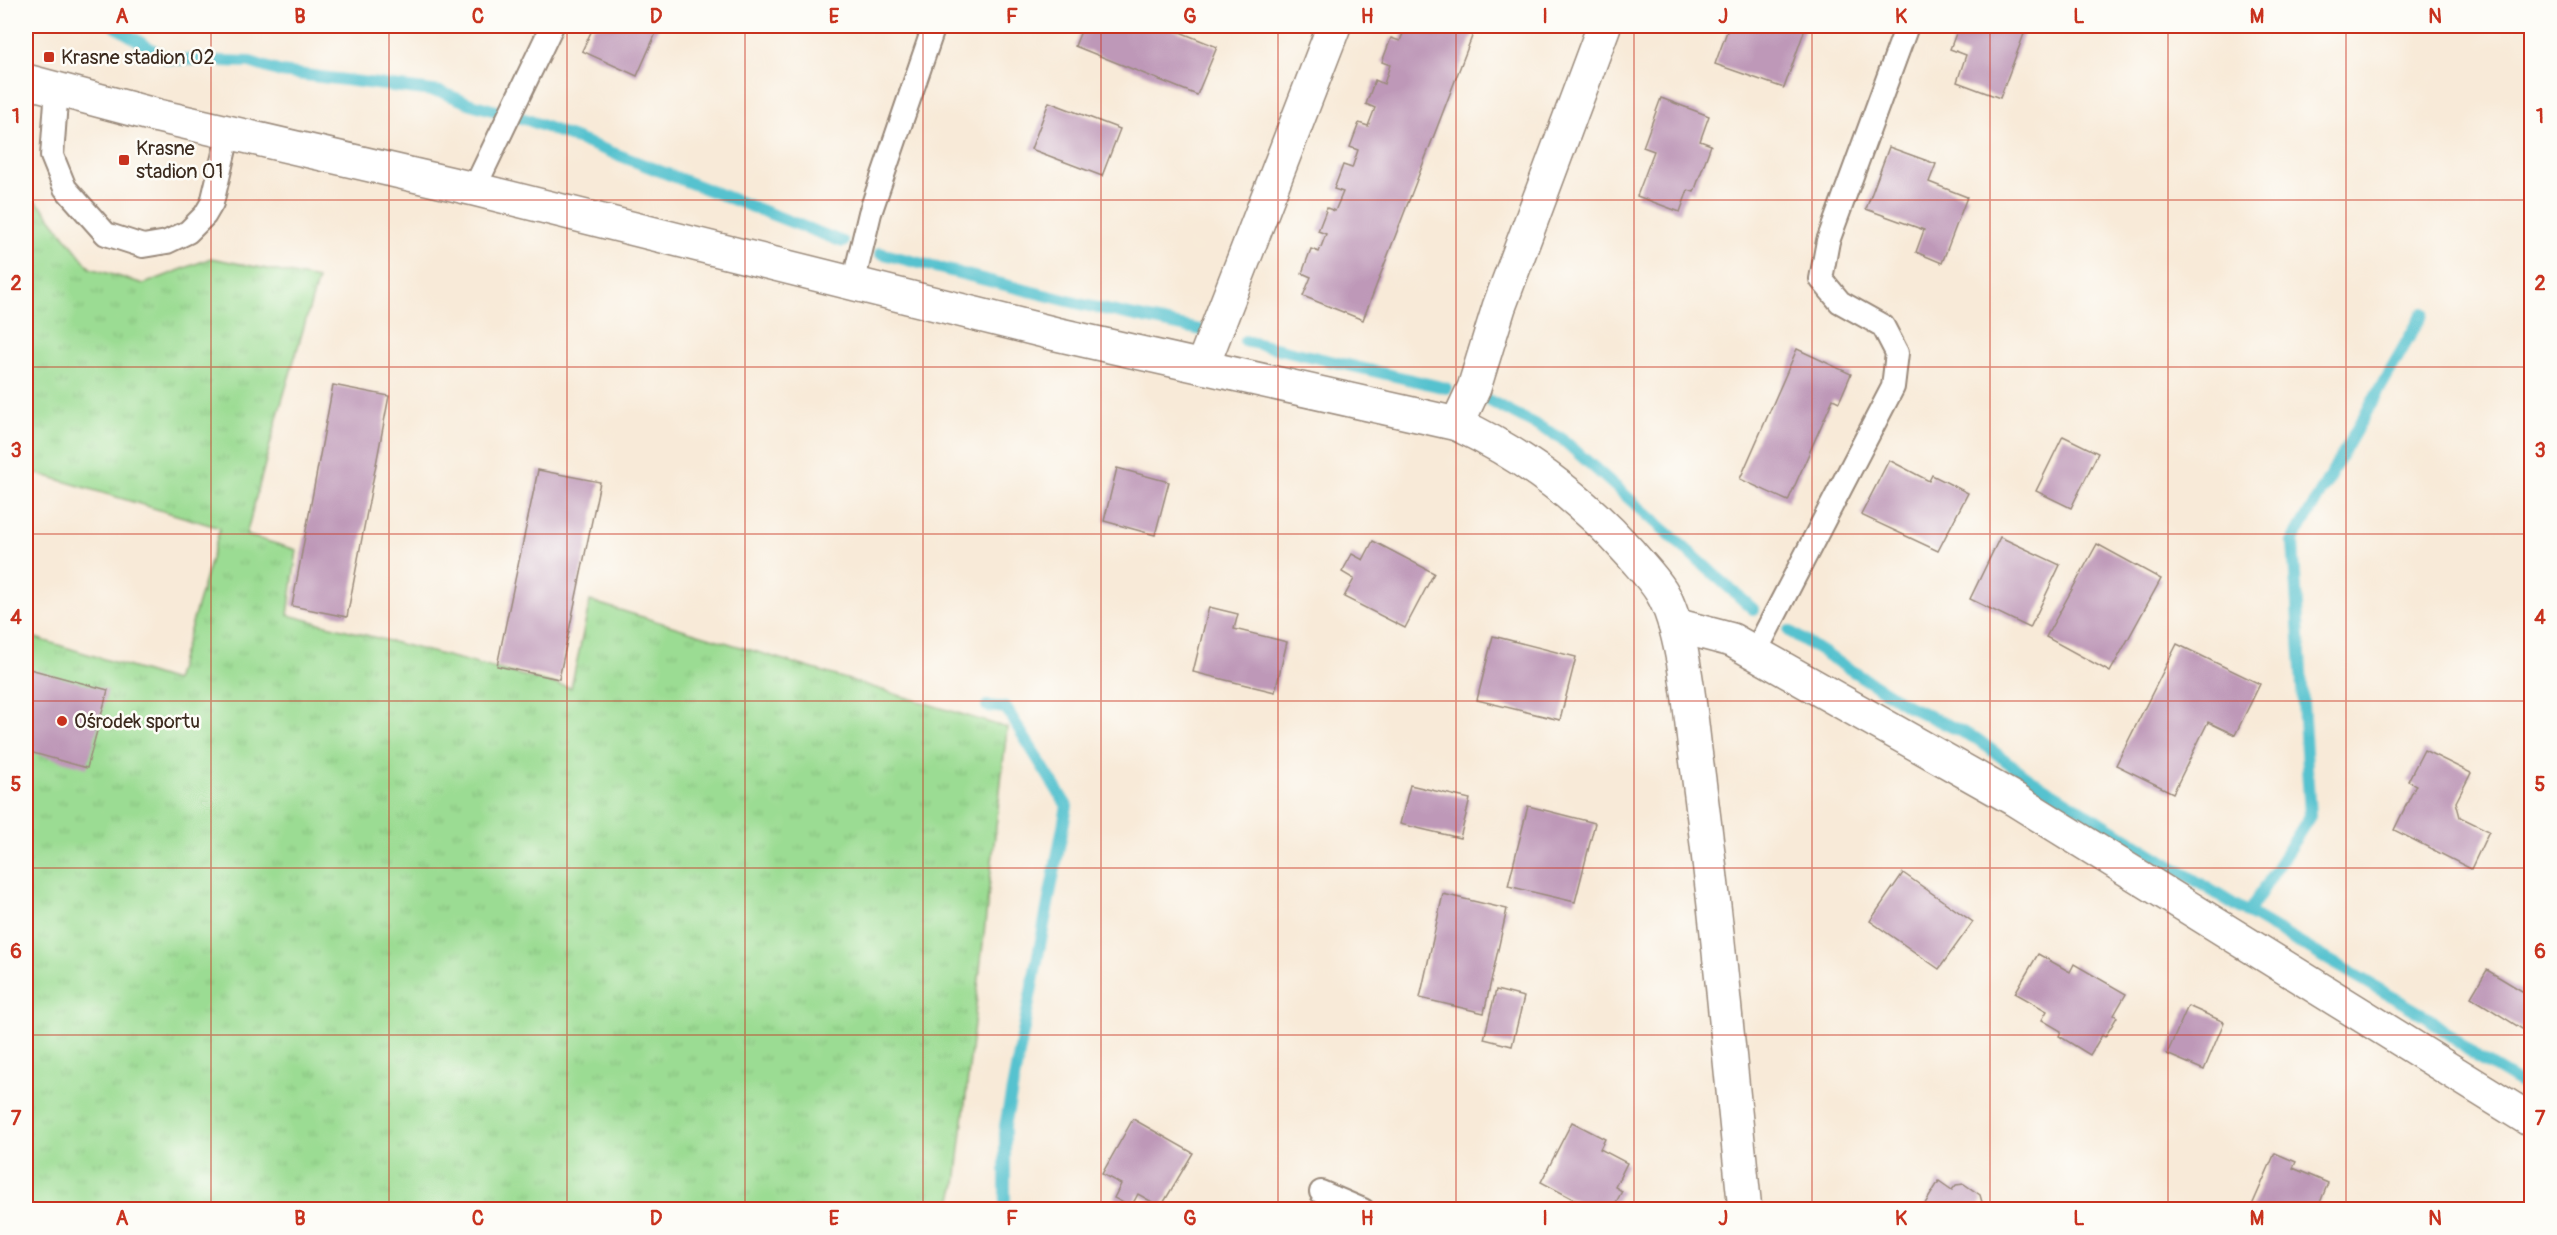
<svg xmlns="http://www.w3.org/2000/svg" width="2557" height="1235" font-family="Pangolin,sans-serif">
<style>
.park{fill:url(#park-tufts);stroke:#6b8358;stroke-width:1.5}
.lines{fill:none;stroke-linecap:round;stroke-linejoin:round}
.stream{stroke:#56c2cf;stroke-width:12}
.building{fill:#be98b8}
.lane-casing{stroke:#9a8a7b;stroke-width:26}
.street-casing{stroke:#9a8a7b;stroke-width:36}
.secondary-casing{stroke:#9a8a7b;stroke-width:36}
.lane{stroke:#fff;stroke-width:22}
.street{stroke:#fff;stroke-width:33}
.secondary{stroke:#fff;stroke-width:33}
.grid{fill:none;stroke:#c8321e;stroke-width:1.5;stroke-opacity:0.55}
.poi-dot{fill:#c8321e;stroke:#fdfcf7;stroke-width:2}
.labels{text-anchor:middle;dominant-baseline:central;stroke-width:5;stroke-linejoin:round;paint-order:stroke}
.poi-label{font-size:20px;fill:#3b2a1e;stroke:#fdfcf7;text-anchor:start}
.neatline{fill:none;stroke:#c8321e;stroke-width:2}
.grid-label{font-size:20px;text-anchor:middle;font-weight:bold;fill:#c8321e}
</style>
<defs>
<pattern id="park-tufts" width="24" height="20" patternUnits="userSpaceOnUse" patternTransform="scale(1.5)"><rect width="24" height="20" fill="#9bdc93"/><path d="M3 7l-1-3M5 7V3M7 7l1-3M15 17l-1-3M17 17v-4M19 17l1-3" fill="none" stroke="#86bd7e"/></pattern>
</defs>
<rect width="100%" height="100%" fill="#fdfcf7"/>
<filter id="ink" filterUnits="userSpaceOnUse"><feTurbulence type="fractalNoise" baseFrequency=".0167" numOctaves="2"/><feDisplacementMap in="SourceGraphic" scale="12" xChannelSelector="R" yChannelSelector="G"/><feConvolveMatrix kernelMatrix="1 2 1 2 8 2 1 2 1" color-interpolation-filters="sRGB"/></filter>
<filter id="wash" filterUnits="userSpaceOnUse"><feTurbulence type="fractalNoise" baseFrequency=".008" numOctaves="4" result="noise"/><feDisplacementMap in="SourceGraphic" scale="24" xChannelSelector="R" yChannelSelector="G"/><feGaussianBlur stdDeviation="1.35" result="paint"/><feColorMatrix in="noise" values="0 0 0 0 0 0 0 0 0 0 0 0 0 0 0 0 0 1.4 0 .05"/><feComposite in="paint" operator="in"/></filter>
<g filter="url(#wash)">
<rect width="100%" height="100%" fill="#f8ead8"/>
<!-- park -->
<polygon class="park" points="26,195 42,207 90,268 144,284 211,258 318,279 279,411 246,535 297,550 288,615 571,688 590,601 1007,728 956,1184 949,1209 26,1209 26,635 175,681 220,528 26,470"/>
<g class="lines">
<!-- stream -->
<g class="stream">
<polyline points="114,26 168,59 250,62 281,72 441,92 471,104 528,120 843,242"/>
<polyline points="880,253 1084,305 1201,330"/>
<polyline points="1245,341 1446,388"/>
<polyline points="1488,400 1561,438 1753,609"/>
<polyline points="1789,631 1908,706 1977,739 2029,778 2248,913 2427,1017 2477,1057 2532,1090"/>
<polyline points="987,706 1006,708 1067,806 1005,1126 1005,1210"/>
<polyline points="2248,913 2310,816 2293,541 2423,313"/>
</g>
</g>
<g id="blocks">
<!-- building -->
<g class="building">
<polygon points="594,26 659,26 637,76 582,51"/>
<polygon points="1083,26 1165,26 1217,47 1197,95 1075,46"/>
<polygon points="1406,26 1476,26 1363,320 1303,296 1311,277 1302,273 1311,249 1319,252 1326,234 1318,231 1327,208 1335,211 1343,192 1334,189 1343,165 1352,168 1358,150 1350,147 1359,123 1368,126 1375,108 1366,104 1375,80 1384,84 1390,65 1382,62 1391,38 1400,41"/>
<polygon points="1729,26 1806,26 1784,88 1715,64"/>
<polygon points="1959,26 2027,26 2000,98 1957,82 1966,55 1950,49"/>
<polygon points="1661,98 1709,116 1700,141 1711,145 1694,192 1688,190 1680,212 1637,196 1654,151 1643,147"/>
<polygon points="1049,102 1120,129 1102,176 1031,149"/>
<polygon points="1889,147 1936,164 1929,182 1967,197 1942,263 1916,252 1924,230 1866,209"/>
<polygon points="1797,349 1851,374 1839,402 1833,399 1788,501 1740,479"/>
<polygon points="333,385 389,396 347,617 292,606"/>
<polygon points="2063,436 2098,453 2071,508 2036,491"/>
<polygon points="1889,460 1929,481 1932,475 1968,493 1938,551 1861,515"/>
<polygon points="1117,468 1169,482 1155,535 1104,521"/>
<polygon points="538,470 600,482 559,679 497,666"/>
<polygon points="2000,537 2060,565 2030,628 1970,599"/>
<polygon points="1373,541 1434,573 1405,628 1344,597 1354,579 1342,572 1352,554 1363,560"/>
<polygon points="2097,544 2161,579 2110,672 2046,637"/>
<polygon points="1209,607 1238,614 1234,629 1287,642 1275,692 1193,672"/>
<polygon points="1493,636 1576,657 1560,720 1477,700"/>
<polygon points="2177,644 2260,684 2235,735 2208,722 2173,793 2116,765"/>
<polygon points="26,668 108,690 87,768 26,751"/>
<polygon points="2424,750 2471,773 2456,802 2460,817 2489,831 2471,869 2394,830 2416,785 2408,781"/>
<polygon points="1410,785 1470,799 1460,838 1400,824"/>
<polygon points="1528,806 1595,823 1575,902 1508,886"/>
<polygon points="1903,873 1973,922 1939,969 1870,921"/>
<polygon points="1443,894 1507,909 1484,1013 1420,998"/>
<polygon points="2038,954 2070,972 2074,964 2126,994 2114,1015 2117,1017 2105,1037 2102,1035 2090,1055 2059,1036 2061,1031 2042,1020 2047,1011 2015,993"/>
<polygon points="2487,970 2532,997 2530,1034 2471,997"/>
<polygon points="1496,990 1524,997 1512,1046 1484,1039"/>
<polygon points="2188,1006 2224,1022 2204,1070 2167,1054"/>
<polygon points="1133,1119 1193,1153 1161,1207 1138,1194 1131,1207 1114,1198 1121,1184 1102,1174"/>
<polygon points="1572,1122 1605,1139 1600,1149 1627,1163 1615,1187 1622,1191 1612,1210 1594,1210 1541,1182"/>
<polygon points="2275,1153 2296,1162 2293,1168 2328,1183 2317,1210 2250,1210"/>
<polygon points="1939,1181 1952,1190 1956,1185 1964,1184 1980,1195 1982,1202 1978,1208 1981,1210 1921,1210"/>
</g>
</g>
</g>
<g filter="url(#ink)">
<use href="#blocks" fill-opacity="0" stroke="#9a8a7b" stroke-width="1.5"/>
<g class="lines">
<!-- lane casing -->
<g class="lane-casing">
<g id="lane">
<polyline points="57,88 52,156 65,188 106,234 143,246 167,242 188,232 205,215 212,203 229,132"/>
<polyline points="474,189 552,26"/>
<polyline points="853,284 870,213 934,26"/>
<polyline points="1755,653 1893,387 1897,353 1883,326 1840,302 1821,279 1828,241 1907,26"/>
<polyline points="1321,1192 1363,1210"/>
</g>
</g>
<!-- street casing -->
<g class="street-casing">
<g id="street">
<polyline points="1202,367 1334,26"/>
<polyline points="1457,424 1474,388 1499,307 1604,26"/>
<polyline points="1675,625 1732,640 2014,799 2532,1121"/>
</g>
</g>
<!-- secondary casing -->
<g class="secondary-casing">
<path id="secondary" d="M26,81l132,35 316,73 582,145 401,90c66,31 124,74 173,129 10,12 23,25 31,38 22,35 29,117 34,159 21,153 34,306 50,460"/>
</g>
<!-- lane -->
<use href="#lane" class="lane"/>
<!-- street -->
<use href="#street" class="street"/>
<!-- secondary -->
<use href="#secondary" class="secondary"/>
</g>
</g>
<!-- grid -->
<path class="grid" d="M211,26v1184M389,26v1184M567,26v1184M745,26v1184M923,26v1184M1101,26v1184M1278,26v1184M1456,26v1184M1634,26v1184M1812,26v1184M1990,26v1184M2168,26v1184M2346,26v1184M26,200h2506M26,367h2506M26,534h2506M26,701h2506M26,868h2506M26,1035h2506"/>
<!-- markers -->
<g class="poi-dot">
<rect x="43" y="51" width="12" height="12" rx="3"/>
<rect x="118" y="154" width="12" height="12" rx="3"/>
<circle cx="62" cy="721" r="6"/>
</g>
<g class="labels">
<!-- poi labels -->
<g class="poi-label">
<text x="61" y="57">Krasne stadion 02</text>
<text x="136" y="148">Krasne<tspan x="136" dy="23">stadion 01</tspan></text>
<text x="74" y="721">Ośrodek sportu</text>
</g>
</g>
<!-- margin -->
<rect width="2557" height="1235" fill="none" stroke="#fdfcf7" stroke-width="66"/>
<rect x="33" y="33" width="2491" height="1169" class="neatline"/>
<g class="grid-label">
<text x="122" y="23">A</text>
<text x="300" y="23">B</text>
<text x="478" y="23">C</text>
<text x="656" y="23">D</text>
<text x="834" y="23">E</text>
<text x="1012" y="23">F</text>
<text x="1190" y="23">G</text>
<text x="1367" y="23">H</text>
<text x="1545" y="23">I</text>
<text x="1723" y="23">J</text>
<text x="1901" y="23">K</text>
<text x="2079" y="23">L</text>
<text x="2257" y="23">M</text>
<text x="2435" y="23">N</text>
<text x="16" y="123">1</text>
<text x="2540" y="123">1</text>
<text x="16" y="290">2</text>
<text x="2540" y="290">2</text>
<text x="16" y="457">3</text>
<text x="2540" y="457">3</text>
<text x="16" y="624">4</text>
<text x="2540" y="624">4</text>
<text x="16" y="791">5</text>
<text x="2540" y="791">5</text>
<text x="16" y="958">6</text>
<text x="2540" y="958">6</text>
<text x="16" y="1125">7</text>
<text x="2540" y="1125">7</text>
<text x="122" y="1225">A</text>
<text x="300" y="1225">B</text>
<text x="478" y="1225">C</text>
<text x="656" y="1225">D</text>
<text x="834" y="1225">E</text>
<text x="1012" y="1225">F</text>
<text x="1190" y="1225">G</text>
<text x="1367" y="1225">H</text>
<text x="1545" y="1225">I</text>
<text x="1723" y="1225">J</text>
<text x="1901" y="1225">K</text>
<text x="2079" y="1225">L</text>
<text x="2257" y="1225">M</text>
<text x="2435" y="1225">N</text>
</g>
</svg>
